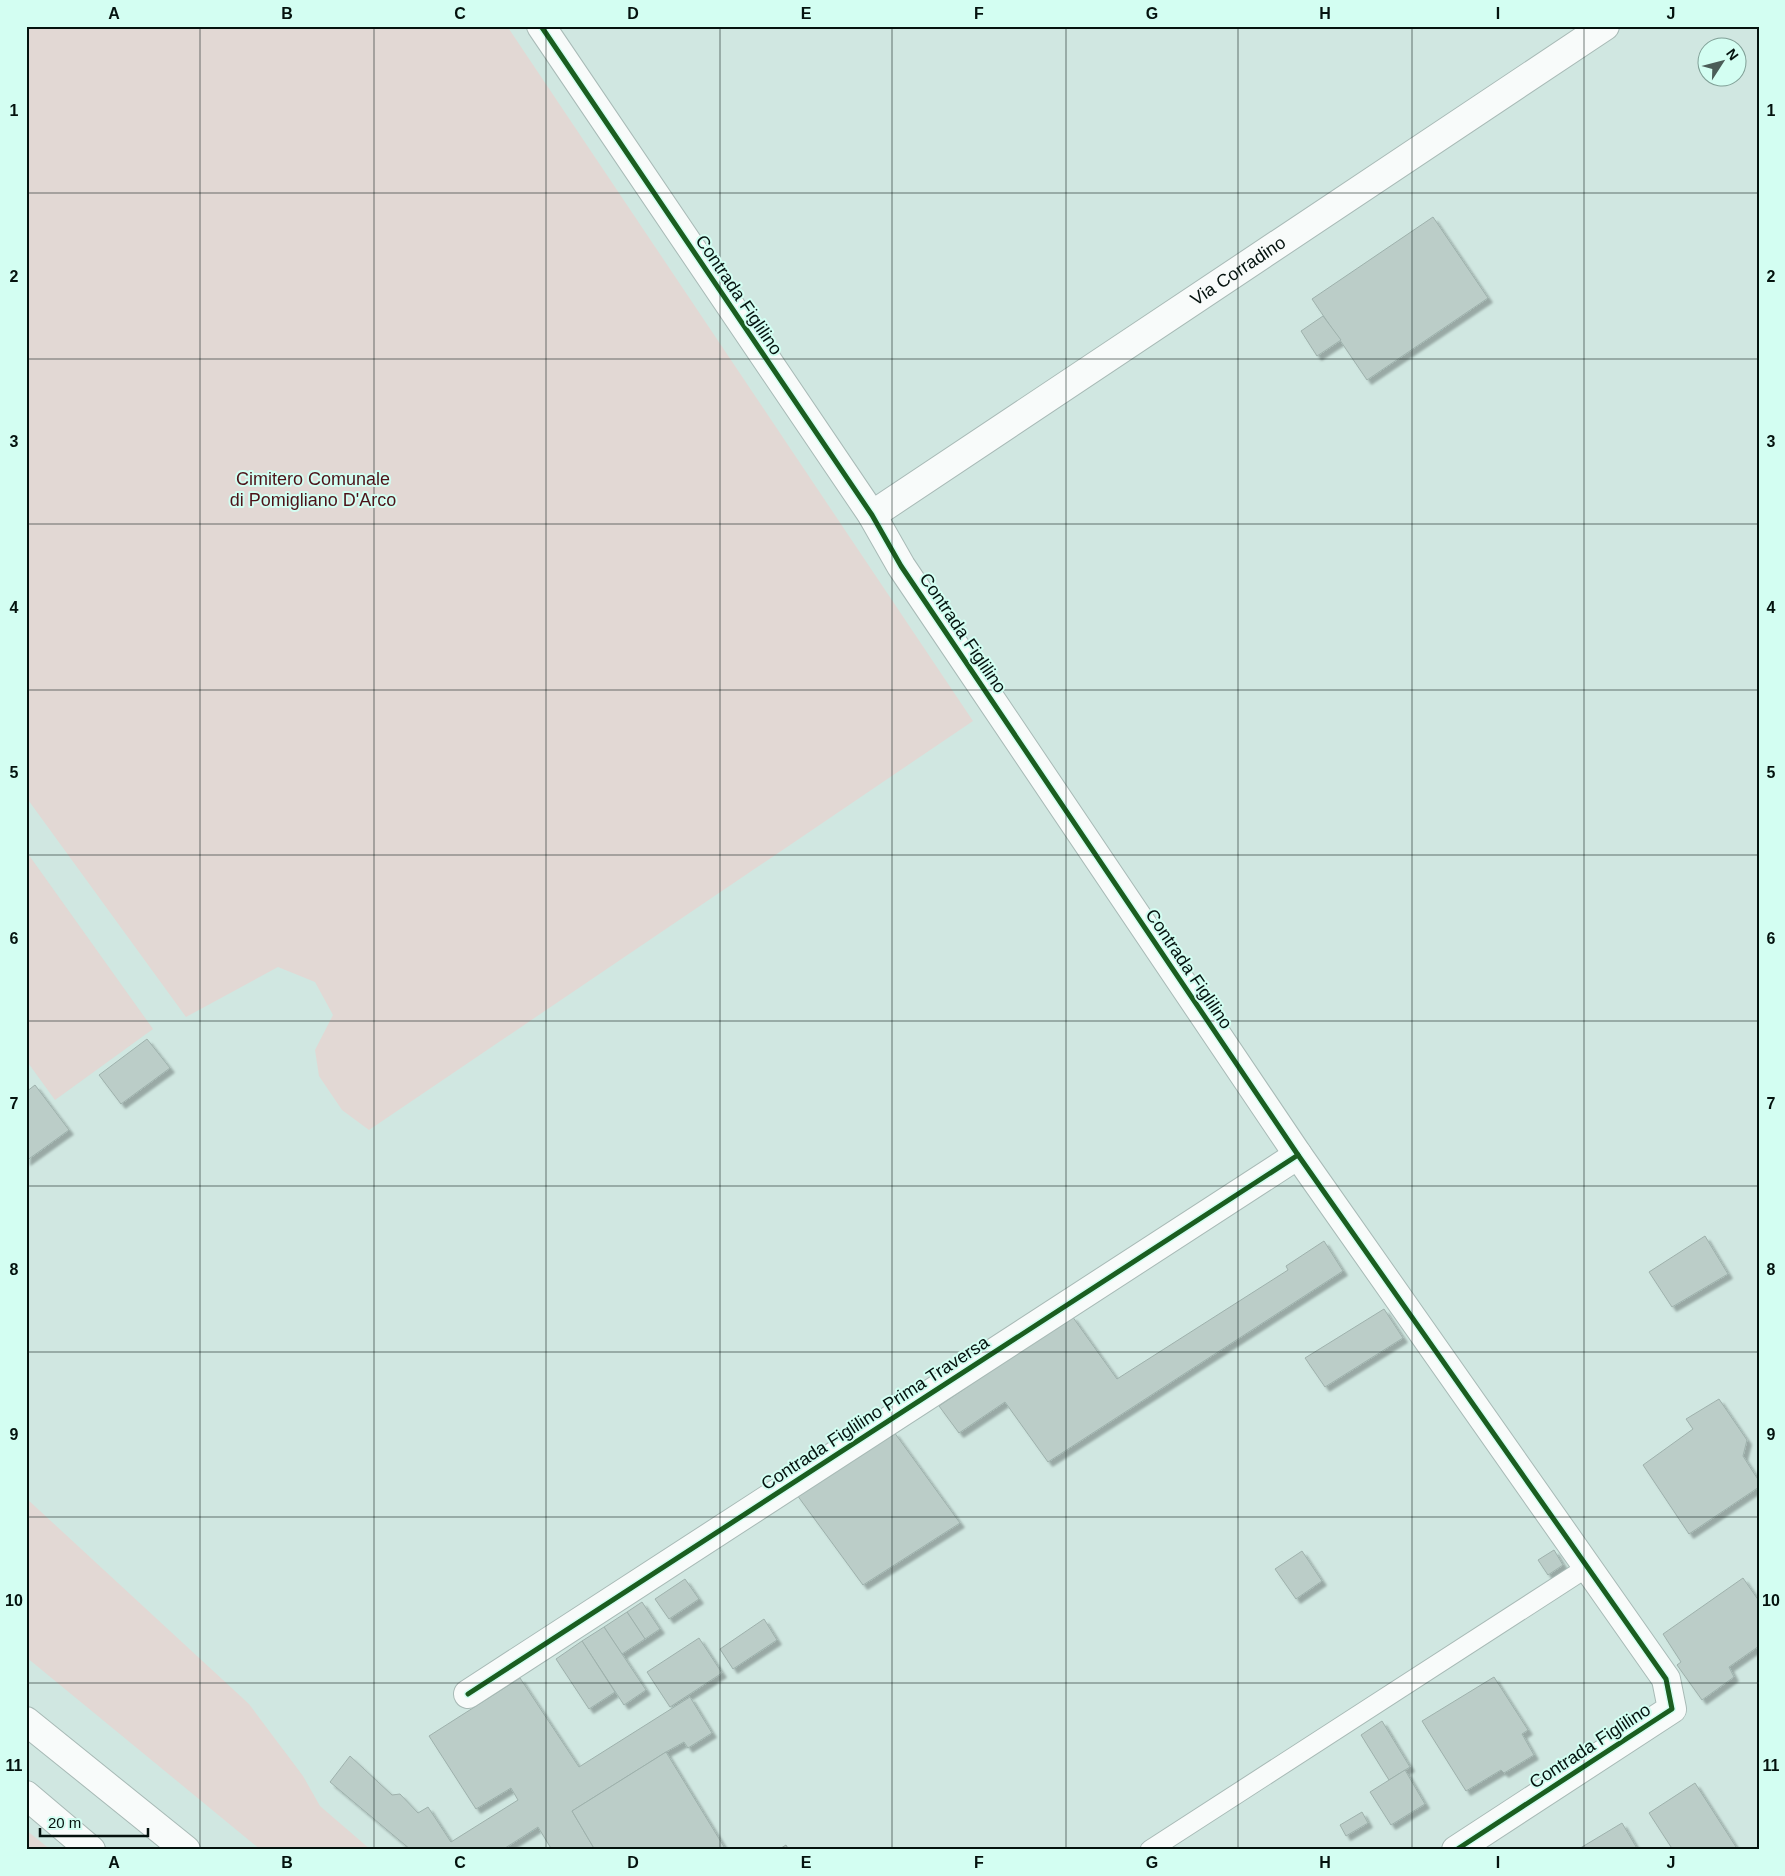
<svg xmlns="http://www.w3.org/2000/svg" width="1785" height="1876" font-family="Arial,sans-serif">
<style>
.green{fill:#e2d8d4}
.building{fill:#bbcdc8;stroke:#9eb1ac;filter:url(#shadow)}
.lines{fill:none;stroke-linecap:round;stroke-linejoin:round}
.lane-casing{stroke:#a8bab6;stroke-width:21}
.street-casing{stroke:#a8bab6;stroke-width:30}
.highway-casing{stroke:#a8bab6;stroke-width:30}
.lane{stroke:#f8fbfa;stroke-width:19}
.street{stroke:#f8fbfa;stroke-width:28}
.highway{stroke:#f8fbfa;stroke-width:28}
.cycleway-casing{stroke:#d3fef2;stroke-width:8}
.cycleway{stroke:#1b5e20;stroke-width:5}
.grid{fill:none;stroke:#04120e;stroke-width:1;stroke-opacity:0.55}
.labels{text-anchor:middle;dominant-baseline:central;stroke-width:4;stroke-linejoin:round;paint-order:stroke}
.street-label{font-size:18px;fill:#04120e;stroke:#d3fef2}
.park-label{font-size:18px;fill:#4d1218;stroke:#d3fef2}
.neatline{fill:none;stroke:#04120e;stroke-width:2}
.grid-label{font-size:16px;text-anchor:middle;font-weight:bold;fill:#04120e}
</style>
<defs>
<filter id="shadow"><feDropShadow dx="4.5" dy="4.5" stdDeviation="1" flood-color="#0004"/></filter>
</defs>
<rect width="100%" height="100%" fill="#d0e7e1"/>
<!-- green -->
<g class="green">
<polygon points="26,26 507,26 973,721 369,1130 342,1110 319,1076 315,1050 333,1015 315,982 278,967 186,1017 26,797"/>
<polygon points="26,851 153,1029 55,1100 26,1060"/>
<polygon points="26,1498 249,1704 303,1776 320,1806 371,1850 261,1850 26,1657"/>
<polygon points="26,1830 51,1850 26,1850"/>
</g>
<!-- building -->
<g class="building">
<polygon points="1433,217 1488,298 1367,380 1312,299"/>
<polygon points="1323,316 1341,340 1317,356 1301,331"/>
<polygon points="147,1039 170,1068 121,1104 99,1075"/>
<polygon points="35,1085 69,1130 26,1161 26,1092"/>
<polygon points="1705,1236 1728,1274 1672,1307 1649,1272"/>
<polygon points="1324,1241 1343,1271 1048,1462 1005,1402 959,1433 939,1406 1072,1316 1117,1379 1288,1270 1286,1266"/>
<polygon points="1384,1309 1403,1338 1325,1387 1305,1358"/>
<polygon points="1719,1399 1747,1440 1743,1456 1759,1481 1759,1487 1689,1534 1643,1465 1693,1429 1686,1419"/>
<polygon points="894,1432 960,1523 863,1585 797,1495"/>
<polygon points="1554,1550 1563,1565 1548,1575 1538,1560"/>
<polygon points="1302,1551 1322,1581 1296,1599 1275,1569"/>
<polygon points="1743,1578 1759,1601 1759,1646 1729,1667 1734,1677 1702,1700 1677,1665 1681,1662 1663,1634"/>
<polygon points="685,1579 699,1599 669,1619 655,1599"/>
<polygon points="642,1602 660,1629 645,1639 627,1612"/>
<polygon points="627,1612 645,1639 622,1654 604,1627"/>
<polygon points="764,1619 777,1640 733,1669 720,1649"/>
<polygon points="604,1627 646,1690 624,1705 582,1641"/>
<polygon points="699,1638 722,1673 670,1707 647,1672"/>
<polygon points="582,1641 615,1692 589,1709 556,1659"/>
<polygon points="1494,1677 1528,1730 1522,1734 1534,1755 1504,1773 1501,1770 1466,1791 1422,1721"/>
<polygon points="520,1678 579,1767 690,1697 712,1733 688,1748 684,1742 666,1752 572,1811 595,1850 552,1850 538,1827 502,1850 411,1850 330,1782 350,1756 392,1795 400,1794 418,1813 428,1807 451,1842 518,1800 511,1788 476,1809 429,1736"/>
<polygon points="1382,1721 1410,1767 1389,1780 1361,1735"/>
<polygon points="666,1752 726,1850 595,1850 572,1811"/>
<polygon points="1405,1770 1425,1804 1391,1825 1370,1792"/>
<polygon points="1695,1783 1738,1850 1673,1850 1649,1813"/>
<polygon points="1362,1812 1368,1823 1346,1836 1340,1825"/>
<polygon points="1622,1823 1638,1850 1577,1850"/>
<polygon points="786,1845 789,1850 778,1850"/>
</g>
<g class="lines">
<!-- lane casing -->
<g class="lane-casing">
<polyline id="lane" points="1150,1850 1586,1568"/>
</g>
<!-- street casing -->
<g class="street-casing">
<g id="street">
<polyline points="541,26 872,515 901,566 1298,1155 1666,1679 1672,1709 1456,1850"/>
<path id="s1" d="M872,515l733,-489"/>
<polyline points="468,1694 1298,1155"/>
</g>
</g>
<!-- highway casing -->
<g class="highway-casing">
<g id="highway">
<polyline points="26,1721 186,1850"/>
<polyline points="26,1795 91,1850"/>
</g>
</g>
<!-- lane -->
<use href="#lane" class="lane"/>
<!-- street -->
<use href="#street" class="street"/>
<!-- highway -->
<use href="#highway" class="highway"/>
<!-- cycleway casing -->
<g class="cycleway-casing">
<g id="cycleway">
<polyline points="541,26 872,515 901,566 1298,1155 1666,1679 1672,1709 1456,1850"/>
<polyline points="468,1694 1298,1155"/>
</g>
</g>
<!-- cycleway -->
<use href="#cycleway" class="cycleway"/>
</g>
<!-- grid -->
<path class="grid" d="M200,26v1824M374,26v1824M546,26v1824M720,26v1824M892,26v1824M1066,26v1824M1238,26v1824M1412,26v1824M1584,26v1824M26,193h1733M26,359h1733M26,524h1733M26,690h1733M26,855h1733M26,1021h1733M26,1186h1733M26,1352h1733M26,1517h1733M26,1683h1733"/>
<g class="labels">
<!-- street labels -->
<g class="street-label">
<text stroke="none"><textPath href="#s1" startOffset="440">Via Corradino</textPath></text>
<text transform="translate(739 295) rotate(56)">Contrada Figlilino</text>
<text transform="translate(963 633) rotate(56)">Contrada Figlilino</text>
<text transform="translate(1189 969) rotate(56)">Contrada Figlilino</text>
<text transform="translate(875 1413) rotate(-33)">Contrada Figlilino Prima Traversa</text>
<text transform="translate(1590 1746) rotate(-33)">Contrada Figlilino</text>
</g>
<!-- park labels -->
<g class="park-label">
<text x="313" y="479">Cimitero Comunale<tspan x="313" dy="21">di Pomigliano D'Arco</tspan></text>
</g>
</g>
<!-- border -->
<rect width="1785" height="1876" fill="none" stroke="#d3fef2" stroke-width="55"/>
<!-- north arrow -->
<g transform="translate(1722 62) rotate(54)"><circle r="24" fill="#d3fef2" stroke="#80a097"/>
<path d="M0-4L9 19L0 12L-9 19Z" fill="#4b5d58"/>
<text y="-8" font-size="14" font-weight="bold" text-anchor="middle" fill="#04120e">N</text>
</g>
<!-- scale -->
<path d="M40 1828v8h108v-8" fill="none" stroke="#04120e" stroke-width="2.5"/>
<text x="48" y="1828" font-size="15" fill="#04120e" stroke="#d3fef2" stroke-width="4" paint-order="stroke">20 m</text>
<rect x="28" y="28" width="1730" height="1820" class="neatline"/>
<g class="grid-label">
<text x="114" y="19">A</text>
<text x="287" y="19">B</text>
<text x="460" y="19">C</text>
<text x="633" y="19">D</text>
<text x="806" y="19">E</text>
<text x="979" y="19">F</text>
<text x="1152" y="19">G</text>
<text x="1325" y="19">H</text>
<text x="1498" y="19">I</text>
<text x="1671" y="19">J</text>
<text x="14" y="116">1</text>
<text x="1771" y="116">1</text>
<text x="14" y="282">2</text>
<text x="1771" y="282">2</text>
<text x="14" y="447">3</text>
<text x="1771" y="447">3</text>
<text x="14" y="613">4</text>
<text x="1771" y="613">4</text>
<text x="14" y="778">5</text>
<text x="1771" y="778">5</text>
<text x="14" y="944">6</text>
<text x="1771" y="944">6</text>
<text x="14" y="1109">7</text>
<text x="1771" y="1109">7</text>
<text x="14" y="1275">8</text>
<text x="1771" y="1275">8</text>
<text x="14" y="1440">9</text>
<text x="1771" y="1440">9</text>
<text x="14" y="1606">10</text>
<text x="1771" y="1606">10</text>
<text x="14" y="1771">11</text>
<text x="1771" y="1771">11</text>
<text x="114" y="1868">A</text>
<text x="287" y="1868">B</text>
<text x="460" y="1868">C</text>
<text x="633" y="1868">D</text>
<text x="806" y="1868">E</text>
<text x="979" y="1868">F</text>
<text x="1152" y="1868">G</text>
<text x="1325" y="1868">H</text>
<text x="1498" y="1868">I</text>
<text x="1671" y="1868">J</text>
</g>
</svg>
